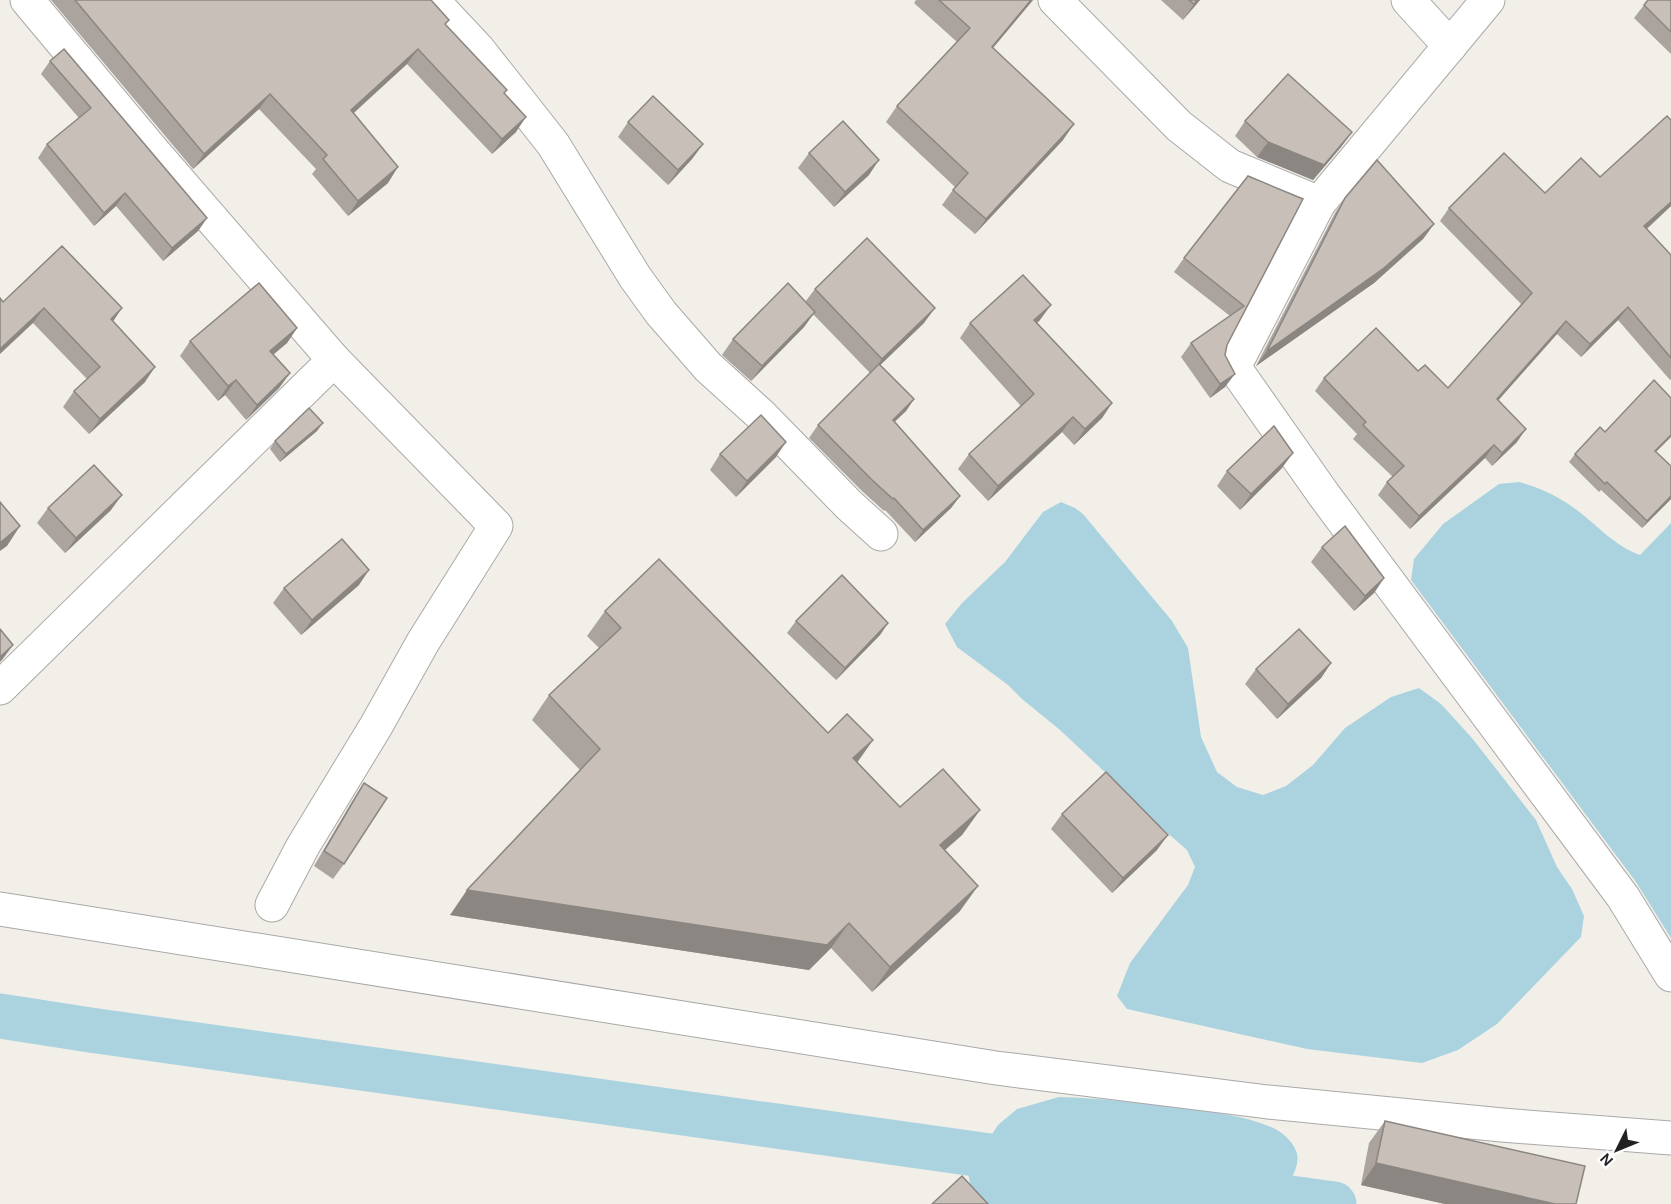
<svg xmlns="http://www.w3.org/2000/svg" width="1671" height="1204" font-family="Karla,sans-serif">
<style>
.water{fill:#aad3df}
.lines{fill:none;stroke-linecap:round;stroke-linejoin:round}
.canal{stroke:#aad3df;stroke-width:45}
.street-casing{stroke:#a9a9a9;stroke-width:35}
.street{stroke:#fff;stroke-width:33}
.wall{fill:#aba49e}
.shaded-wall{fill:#8b8681}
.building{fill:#c7bfb8;stroke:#8b8681;stroke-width:1.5}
</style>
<rect width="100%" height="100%" fill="#f2efe9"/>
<!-- water -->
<g class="water">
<path d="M1519,482c22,6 41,15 59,29 21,16 37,35 62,44l31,-32v415l-35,-56 -225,-302 3,-21 29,-35 56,-40z"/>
<polygon points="1061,502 1075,508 1083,514 1172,621 1188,648 1201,737 1217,772 1237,787 1263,795 1286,786 1313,765 1345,728 1391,697 1419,688 1441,704 1472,738 1536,820 1557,867 1572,889 1584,916 1581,937 1497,1024 1458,1050 1422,1063 1307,1049 1127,1009 1117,996 1130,963 1188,885 1195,867 1187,850 1140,809 1106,773 1060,730 1022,699 1008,685 957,647 945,624 962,603 1005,562 1043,512"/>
<path d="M1059,1097c41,1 81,6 122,11 30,4 62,7 90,19 10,4 21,13 25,24 7,17 -13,40 -22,53h-287l-16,-12 -3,-21 30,-46 19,-16z"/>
</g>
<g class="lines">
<!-- canal -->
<g class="canal">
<polyline points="0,1016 90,1030 1040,1163"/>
<polyline points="1218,1188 1334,1204"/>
</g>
<!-- street casing -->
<g class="street-casing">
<g id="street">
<polyline points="432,0 478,49 553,144 635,277 661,313 708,367 761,415 849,505 881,534"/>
<polyline points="1055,0 1179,126 1230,166 1319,203"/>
<polyline points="1408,0 1450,46"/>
<polyline points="1488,0 1319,203 1234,367 1324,495 1623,897 1671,975"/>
<polyline points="0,688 334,360 153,151 27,0"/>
<polyline points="272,905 303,846 376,726 423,642 496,526 334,360"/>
<polyline points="0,909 996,1068 1268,1102 1502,1125 1671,1138"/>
</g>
</g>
<!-- street -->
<use href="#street" class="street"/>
</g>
<!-- wall -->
<g class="wall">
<polygon points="51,0 431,0 446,25 507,90 504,93 516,132 492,154 407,64 354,113 388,183 348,216 312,174 316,169 259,109 193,169"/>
<polygon points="916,0 1033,0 993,48 1063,140 975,234 942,205 955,187 886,122 897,106 957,42 914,3"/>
<polygon points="1161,0 1200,0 1183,20"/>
<polygon points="1671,0 1671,54 1634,18 1644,5"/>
<polygon points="50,61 207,218 198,231 163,261 116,206 94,226 38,158 47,144 79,118 41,74"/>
<polygon points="1671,120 1671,206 1647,229 1671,255 1671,379 1670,380 1618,320 1581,357 1557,334 1498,400 1517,442 1492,466 1485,458 1410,529 1378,495 1387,482 1393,477 1353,439 1357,434 1315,391 1324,378 1418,371 1448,388 1521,304 1440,221 1449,208 1545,193 1600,177"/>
<polygon points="1245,121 1352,132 1341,147 1313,180 1257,157 1235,136"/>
<polygon points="628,122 703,144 692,159 668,185 618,137"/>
<polygon points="809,153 869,175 834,207 798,168"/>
<polygon points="1345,198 1434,224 1423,239 1374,283 1256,366 1335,213"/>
<polygon points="1303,199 1227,345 1225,355 1225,387 1210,398 1181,357 1191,343 1230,316 1174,272 1184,258"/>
<polygon points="62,246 113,321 145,382 89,434 63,407 74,391 87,379 33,323 3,302"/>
<polygon points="815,289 924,323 880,365 914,399 906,411 894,422 960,496 951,508 915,542 885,510 884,511 862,491 809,438 818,425 870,373 813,314 804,327 751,381 722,355 733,339 805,302"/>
<polygon points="1040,320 1037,323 1112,403 1102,418 1074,445 1062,432 988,501 958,469 969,454 1021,406 960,338 970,323"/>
<polygon points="297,328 287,343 273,354 290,373 279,388 246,420 225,395 218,401 180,356 190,341"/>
<polygon points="317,431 280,462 270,449 275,441"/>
<polygon points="1605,432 1656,452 1671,499 1642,528 1601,490 1599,492 1569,462 1575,454"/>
<polygon points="720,454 776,457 736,497 710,470"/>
<polygon points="1282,468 1240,510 1217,486 1227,471"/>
<polygon points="48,508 111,510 65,553 37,523"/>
<polygon points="1322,547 1384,578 1374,593 1354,611 1311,562"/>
<polygon points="359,585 301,635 273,603 284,588"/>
<polygon points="605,611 828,733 873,740 857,763 900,807 980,810 962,835 945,850 960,911 872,992 831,948 809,970 450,915 580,770 532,720 549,695 599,648 587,636"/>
<polygon points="796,621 888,623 880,635 836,680 787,633"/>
<polygon points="1331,663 1321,678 1277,719 1245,684 1256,669"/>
<polygon points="364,783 344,864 333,879 314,866 354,798"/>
<polygon points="1062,814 1157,850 1112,893 1051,829"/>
<polygon points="1385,1121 1576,1204 1445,1204 1361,1185 1369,1143"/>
</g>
<!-- shaded-wall -->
<g class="shaded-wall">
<polygon points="1031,0 1033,0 981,62 992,47"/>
<polygon points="1197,0 1200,0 1183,20 1194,4"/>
<polygon points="418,49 407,64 340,125 351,110"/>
<polygon points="270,94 259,109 193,169 204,154"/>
<polygon points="526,117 516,132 492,154 502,139"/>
<polygon points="1074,124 1063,140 975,234 986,219"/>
<polygon points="1352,132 1341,147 1313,180 1257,157 1268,142"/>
<polygon points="703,144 692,159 668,185 678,170"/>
<polygon points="879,160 869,175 834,207 845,192"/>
<polygon points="398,167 388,183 348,216 358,201"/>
<polygon points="125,193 116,206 94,226 104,213"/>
<polygon points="1671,202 1671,206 1635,239 1644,226"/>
<polygon points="207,218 198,231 163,261 172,248"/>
<polygon points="1434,224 1423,239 1374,283 1256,366 1267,351"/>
<polygon points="1051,305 1040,320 1023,335 1034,320"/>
<polygon points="1628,307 1618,320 1581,357 1590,344"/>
<polygon points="44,308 33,323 0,354 0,349"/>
<polygon points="122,308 112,323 111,319"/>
<polygon points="935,308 924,323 871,374 882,359"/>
<polygon points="815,312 804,327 751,381 762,366"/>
<polygon points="1566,321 1557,334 1488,412 1497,399"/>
<polygon points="297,328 287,343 260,366 270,351"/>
<polygon points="155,367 145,382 89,434 100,419"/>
<polygon points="290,373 279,388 246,420 257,405"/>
<polygon points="1235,374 1225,387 1210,398 1220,384"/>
<polygon points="236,380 225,395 218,401 228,386"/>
<polygon points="914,399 906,411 884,432 893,420"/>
<polygon points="1112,403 1102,418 1074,445 1085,429"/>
<polygon points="1073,417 1062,432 988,501 998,486"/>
<polygon points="323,423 317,431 280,462 286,454"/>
<polygon points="1526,429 1517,442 1492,466 1502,453"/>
<polygon points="1671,435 1671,437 1650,458 1655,451"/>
<polygon points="786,442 776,457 736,497 747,481"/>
<polygon points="1494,445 1485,458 1410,529 1419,516"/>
<polygon points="1293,453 1282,468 1240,510 1251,494"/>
<polygon points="122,495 111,510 65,553 76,538"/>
<polygon points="960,496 951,508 915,542 923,530"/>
<polygon points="1671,496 1671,499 1642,528 1647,521"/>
<polygon points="20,526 7,546 0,551 0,543"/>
<polygon points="369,570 359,585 301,635 312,620"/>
<polygon points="1384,578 1374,593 1354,611 1365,596"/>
<polygon points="888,623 880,635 836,680 845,668"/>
<polygon points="13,645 2,660 0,662 0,657"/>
<polygon points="1331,663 1321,678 1277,719 1288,704"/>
<polygon points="873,740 855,765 853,758"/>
<polygon points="980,810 962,835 922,870 940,845"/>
<polygon points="1168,835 1157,850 1112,893 1123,878"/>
<polygon points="978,886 960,911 872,992 890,967"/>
<polygon points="467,890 849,923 831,948 809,970 450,915"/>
<polygon points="1376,1163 1555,1204 1445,1204 1361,1185"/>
</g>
<!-- building -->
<g class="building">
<polygon points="75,0 431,0 449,20 445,24 507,90 504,93 526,117 502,139 418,49 351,110 398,167 358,201 323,159 327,155 270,94 204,154"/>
<polygon points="939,0 1031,0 992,47 1074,124 986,219 953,190 968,173 897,106 970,28"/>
<polygon points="1189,0 1197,0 1194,4"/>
<polygon points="1648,0 1671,0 1671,32 1644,5"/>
<polygon points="64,49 207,218 172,248 125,193 104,213 47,144 91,108 50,61"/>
<polygon points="1288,74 1352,132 1324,165 1268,142 1245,121"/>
<polygon points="653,96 703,144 678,170 628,122"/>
<polygon points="1667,116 1671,120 1671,202 1644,226 1671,255 1671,358 1628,307 1590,344 1566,321 1497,399 1526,429 1502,453 1494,445 1419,516 1387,482 1404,466 1363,425 1366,422 1324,378 1376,328 1418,371 1425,365 1448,388 1532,293 1449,208 1504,153 1545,193 1581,158 1600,177"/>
<polygon points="843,121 879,160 845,192 809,153"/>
<polygon points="1377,160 1434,224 1384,268 1267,351 1345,198"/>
<polygon points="1248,176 1303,199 1227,345 1225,355 1235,374 1220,384 1191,343 1244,306 1184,258"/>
<polygon points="867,238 935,308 882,359 815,289"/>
<polygon points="62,246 122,308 111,319 155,367 100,419 74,391 100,367 44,308 0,349 0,298 3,302"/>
<polygon points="1023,275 1051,305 1034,320 1112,403 1085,429 1073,417 998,486 969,454 1034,394 970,323"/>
<polygon points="259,283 297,328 270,351 290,373 257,405 236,380 228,386 190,341"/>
<polygon points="788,283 815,312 762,366 733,339"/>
<polygon points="879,364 914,399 893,420 960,496 923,530 894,498 893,499 871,479 818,425"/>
<polygon points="1654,380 1671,398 1671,435 1655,451 1671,466 1671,496 1647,521 1607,482 1605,484 1575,454 1600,427 1605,432"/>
<polygon points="309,408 323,423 286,454 275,441"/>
<polygon points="761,415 786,442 747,481 720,454"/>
<polygon points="1274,426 1293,453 1251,494 1227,471"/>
<polygon points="94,465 122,495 76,538 48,508"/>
<polygon points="0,502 20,526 0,543"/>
<polygon points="1345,526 1384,578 1365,596 1322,547"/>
<polygon points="342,539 369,570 312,620 284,588"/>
<polygon points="659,559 828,733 847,714 873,740 853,758 900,807 943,769 980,810 940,845 978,886 890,967 849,923 827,945 467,890 600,749 549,695 621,628 605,611"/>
<polygon points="842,575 888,623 845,668 796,621"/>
<polygon points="0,629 13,645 0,657"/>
<polygon points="1299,629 1331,663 1288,704 1256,669"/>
<polygon points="1106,772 1168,835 1123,878 1062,814"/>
<polygon points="364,783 387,798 344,864 324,851"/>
<polygon points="1385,1121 1585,1166 1576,1204 1555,1204 1376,1163"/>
<polygon points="962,1176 988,1204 932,1204"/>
</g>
<!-- north arrow -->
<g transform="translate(1617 1150) rotate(227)" stroke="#ffffff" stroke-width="4.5" paint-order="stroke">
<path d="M0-4.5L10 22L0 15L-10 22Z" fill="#222222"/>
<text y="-9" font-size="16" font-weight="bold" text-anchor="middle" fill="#222222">N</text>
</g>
</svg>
